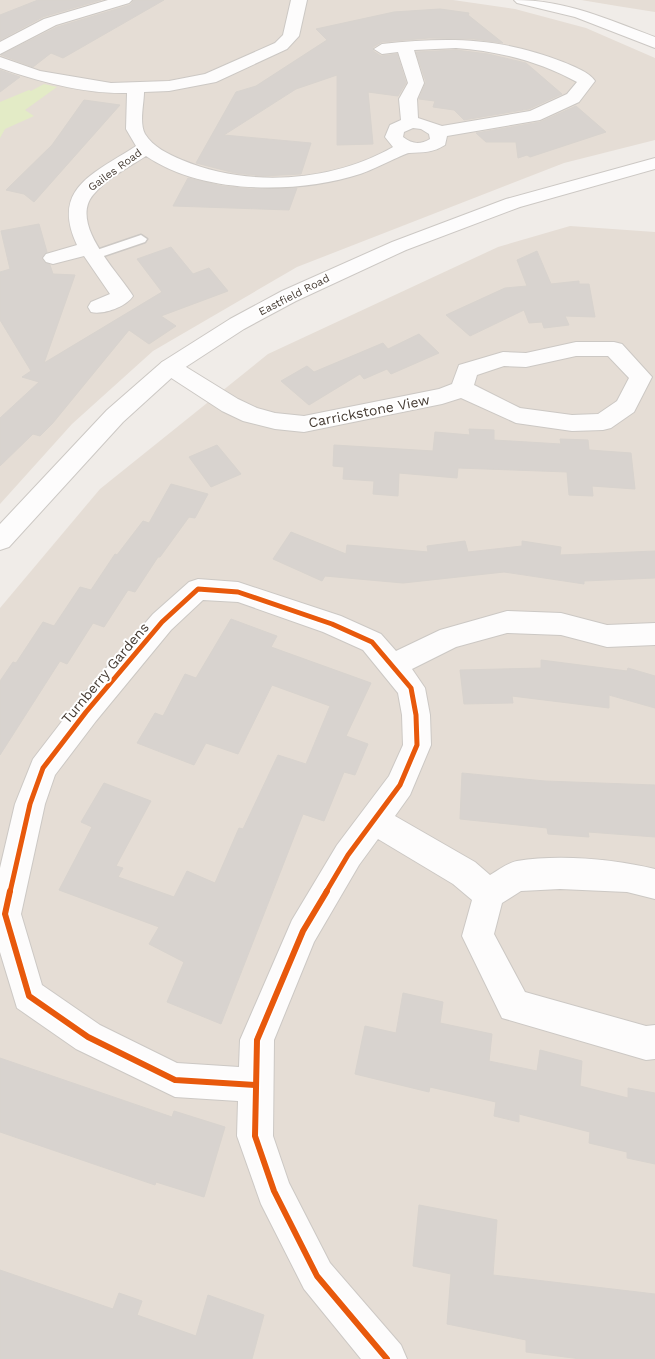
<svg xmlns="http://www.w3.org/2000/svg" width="655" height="1359" font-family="'Work Sans',sans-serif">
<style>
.residential{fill:#e5ddd5}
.green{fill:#e3ebc6}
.building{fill:#d8d3cf;stroke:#d8d3ce}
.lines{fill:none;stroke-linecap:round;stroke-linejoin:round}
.service-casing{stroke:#ccc8c4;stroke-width:3}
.minor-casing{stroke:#ccc8c4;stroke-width:2}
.tertiary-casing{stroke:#ccc8c4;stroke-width:2}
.service{fill:#fdfcfc;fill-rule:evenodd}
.minor{fill:#fdfcfc;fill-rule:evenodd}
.tertiary{fill:#fdfcfc;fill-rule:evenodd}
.cycleway-far1-casing{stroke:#fff;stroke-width:8}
.cycleway-casing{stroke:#fff;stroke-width:9}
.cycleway-far1{stroke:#e8590c;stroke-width:5}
.cycleway{stroke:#e8590c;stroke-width:6}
.labels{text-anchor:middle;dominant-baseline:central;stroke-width:4;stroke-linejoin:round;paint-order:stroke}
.far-street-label{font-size:11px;fill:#463c34;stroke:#fff}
.street-label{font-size:14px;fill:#463c34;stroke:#fff}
</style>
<rect width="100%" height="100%" fill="#f0ece8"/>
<!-- residential -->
<g class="residential">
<polygon points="0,0 453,0 515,9 586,28 655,58 655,140 564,163 297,267 153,351 72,424 0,504"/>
<polygon points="581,0 655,0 655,12 617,6"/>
<polygon points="570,226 655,232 655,1359 0,1359 0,608 100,489 268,354 498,247"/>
</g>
<!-- green -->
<polygon class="green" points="44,84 57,87 25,110 34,116 5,129 0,138 0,102 29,90 31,91"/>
<!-- building -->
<g class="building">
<polygon points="38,0 101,0 43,17 0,40 0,15"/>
<polygon points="134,0 164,0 63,58 51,53 33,67 1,55 57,27 130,5"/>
<polygon points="440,9 469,13 468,15 503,43 474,39 429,38 382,42 373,47 373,51 381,56 397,54 406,83 398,96 368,92 373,144 337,145 337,75 296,89 224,135 311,143 301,174 262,176 235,173 196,163 236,92 256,86 327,40 316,29 394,12"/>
<polygon points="456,50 488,54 526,63 562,94 529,109 464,120 454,110 433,107 435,101 419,99 426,82 416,52"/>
<polygon points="0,70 20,77 0,92"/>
<polygon points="84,100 120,105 34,202 24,194 6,190 52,145"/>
<polygon points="576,106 606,132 530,157 527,155 518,158 516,142 486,142 476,133 540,122"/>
<polygon points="188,178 222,186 251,189 297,188 289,210 173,206"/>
<polygon points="39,224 47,252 42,259 50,265 53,274 75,275 44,363 162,292 137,259 171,247 193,274 209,268 228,291 161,316 176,326 149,344 129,330 52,424 40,436 33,434 0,466 0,418 39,382 22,377 31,371 0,320 0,272 10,269 1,231"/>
<polygon points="537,251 551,284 579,281 579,284 589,284 595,317 565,316 569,325 544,328 542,322 529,323 524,310 470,336 446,315 505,288 527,286 517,260"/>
<polygon points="419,334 439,353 391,374 387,369 364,379 360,374 309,405 281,381 307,366 314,372 383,343 388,349"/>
<polygon points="469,429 494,430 494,440 561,444 560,439 588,440 589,450 631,453 635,489 592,486 593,496 569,495 567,472 458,468 457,478 399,473 398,496 373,494 374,481 343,479 344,467 333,466 334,445 433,451 435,432 470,435"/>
<polygon points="217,445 241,474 211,487 189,457"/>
<polygon points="171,484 208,494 195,518 189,517 160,557 158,557 135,592 128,590 104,627 93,623 67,664 60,661 0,755 0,681 13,662 16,663 43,622 54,626 80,587 91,590 115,554 117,555 143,521 149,523"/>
<polygon points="291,532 346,554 347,545 428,552 427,546 465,541 468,552 522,546 522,541 561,547 560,555 655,551 655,578 584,581 584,584 504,572 403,583 325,576 322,581 273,559"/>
<polygon points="231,619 277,636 271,647 371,683 346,736 368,744 355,775 344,772 324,821 303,814 221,1024 167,1002 184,962 149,944 159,927 59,890 92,827 81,822 104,783 151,801 116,866 123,868 118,877 174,897 187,871 215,883 239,828 243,829 278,755 306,764 330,706 272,685 238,754 206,743 194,765 137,743 155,713 163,716 185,674 196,678"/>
<polygon points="541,660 627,671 628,668 655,676 655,708 609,695 609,708 512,696 513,703 464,704 460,670 541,668"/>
<polygon points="462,773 545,781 655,785 655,837 588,832 589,837 548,834 547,828 460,819"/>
<polygon points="403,993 443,1002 440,1023 492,1034 489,1061 537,1071 540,1050 582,1061 580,1086 628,1098 628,1088 655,1093 655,1164 627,1158 627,1152 589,1143 590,1132 519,1114 519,1122 494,1116 496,1102 430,1087 429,1092 355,1074 365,1026 396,1033"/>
<polygon points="0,1058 172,1117 174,1111 225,1127 204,1197 156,1182 155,1185 0,1132"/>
<polygon points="419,1205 497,1220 493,1275 655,1294 655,1359 581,1359 526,1352 526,1340 447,1324 451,1274 413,1266"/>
<polygon points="0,1270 113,1309 119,1293 142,1301 137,1315 196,1336 208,1295 264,1315 252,1359 0,1359"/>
</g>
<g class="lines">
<!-- service casing -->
<g class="service-casing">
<polygon id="service" points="141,235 147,239 145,242 95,259 89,255 91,252"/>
</g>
<!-- minor casing -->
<g class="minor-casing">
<g id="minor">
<polygon points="108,0 132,0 129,3 56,25 0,54 0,42 44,19"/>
<path d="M291,0h16l-8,36 -12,13 -71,33 -47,9 -25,1c0,12 -5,31 1,42 8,13 23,20 37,26 66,28 150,22 211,-13l-8,-10 5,-12 11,-5 -2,-21 9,-16 -10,-31 -16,2 -8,-5 8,-5c67,-7 117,-7 181,18 10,4 26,10 32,19l-16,21 -39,18 -93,16 -2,9c-12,8 -22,7 -36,8 -6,1 -38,18 -49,21 -62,20 -157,21 -214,-18 -17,11 -39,22 -53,39 -24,29 25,77 40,101 -7,11 -30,19 -42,16l-3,-5 3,-5 19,-8 -26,-38 -31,8 -7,-2 -3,-4 3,-4 31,-9c-27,-57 18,-72 59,-99l-10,-17 1,-36c-42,1 -87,-11 -127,-25v-11l40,14 71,12 58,-2 36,-7 70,-31 8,-8zM456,48c43,3 84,14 121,34l-10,12 -37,17 -88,15 -24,-8 -1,-19 7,-16 -10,-33zM413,128l8,1 8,5 1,5c-10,6 -18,5 -27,-2l1,-5z"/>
<path d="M576,342h38l8,2 30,33 -18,35 -23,16 -8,2 -31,1 -56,-8 -55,-25 -19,6 -138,28 -29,-3 -32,-8 -21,-10 -60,-39 -3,-5 3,-5 8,-2 8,2 60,37 19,9 18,5 29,3 135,-27 13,-5 7,-19 44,-13 23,1zM576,356h32l21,22 -12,23 -19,13 -26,1 -52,-7 -46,-23 3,-10 27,-9 22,1z"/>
<path d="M198,579l40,3 103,34 40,18 15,17 44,-21 67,-19 54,2 46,12 48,-2v22l-48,2 -46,-12 -54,-2 -51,14 -44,22 13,19 5,27 1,30 -21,50 -15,21 80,46 15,13c9,-5 17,-12 27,-14 42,-7 97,-2 138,8v30l-28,-7 -67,-3 -39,2 -19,12 -8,31 31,58 121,34 9,-1v34l-9,1 -144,-42 -40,-82 10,-36 -19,-16 -75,-45 -19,26 -45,77 -40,98 -1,96 16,47 41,80 71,82 6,14h-46l-57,-70 -43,-85 -24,-68 1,-35 -63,-4 -99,-48 -59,-41 -17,-56v-84l15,-64 18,-45 43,-56 77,-89 36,-32zM203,600l35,2 85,30 40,18 35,43 4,22 1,30 -14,31 -52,69 -45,75 -52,120 -1,27 -62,-4 -77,-38 -58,-40 -21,-71 24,-110 10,-29 41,-54 75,-91z"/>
</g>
</g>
<!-- tertiary casing -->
<g class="tertiary-casing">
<g id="tertiary">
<path d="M514,0c52,0 93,19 141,37v11l-80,-31 -58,-14z"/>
<polygon points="655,158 655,169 520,207 406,250 296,301 244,329 178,372 123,422 9,547 0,550 0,524 107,410 162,362 230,319 282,291 392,242 506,199"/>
</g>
</g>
<!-- service -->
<use href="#service" class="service"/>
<!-- minor -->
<use href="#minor" class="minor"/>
<!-- tertiary -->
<use href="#tertiary" class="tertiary"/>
<!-- cycleway-far1 casing -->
<g class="cycleway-far1-casing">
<polyline id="cycleway-far1" points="10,892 30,804 43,768 86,712 162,622 198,589 238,592 332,624 372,642 411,688 416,715 417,745 400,785 348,855 326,892"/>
</g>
<!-- cycleway casing -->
<g class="cycleway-casing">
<g id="cycleway">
<polyline points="10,891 5,914 29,996 88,1037 175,1080 255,1085"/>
<polyline points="327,891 303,931 257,1040 255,1136 274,1191 317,1276 387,1359"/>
</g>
</g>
<!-- cycleway-far1 -->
<use href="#cycleway-far1" class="cycleway-far1"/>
<!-- cycleway -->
<use href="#cycleway" class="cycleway"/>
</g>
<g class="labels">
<!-- far-street labels -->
<g class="far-street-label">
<text transform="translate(115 170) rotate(-36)">Gailes Road</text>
<text transform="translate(294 295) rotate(-27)">Eastfield Road</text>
</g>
<!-- street labels -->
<g class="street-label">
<text transform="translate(369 411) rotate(-11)">Carrickstone View</text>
<text transform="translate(105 673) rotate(-50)">Turnberry Gardens</text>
</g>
</g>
</svg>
